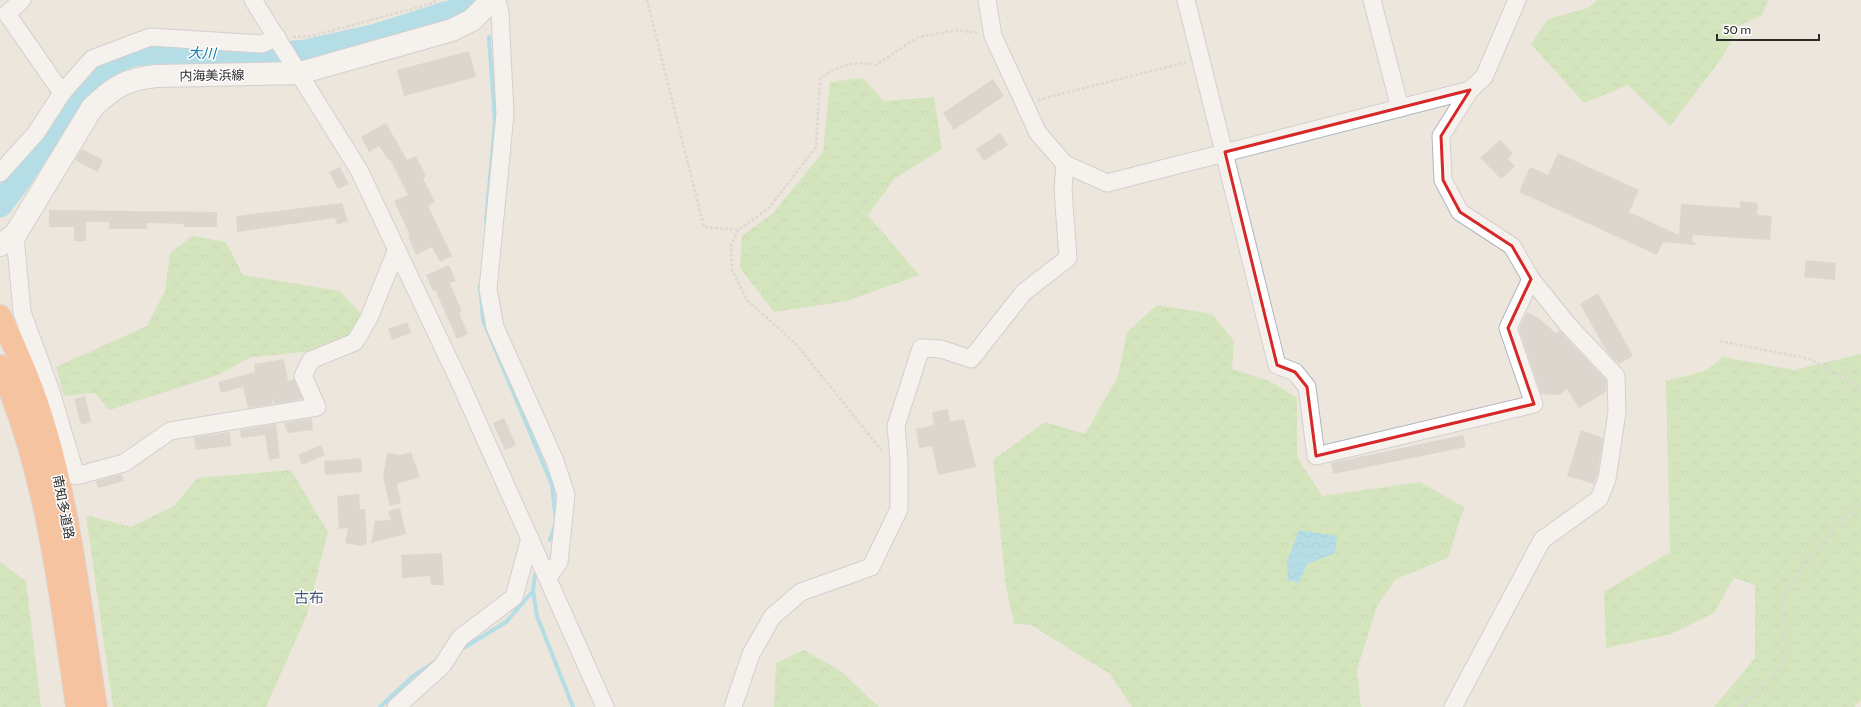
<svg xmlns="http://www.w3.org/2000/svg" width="1861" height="707" font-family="Cabin,'Noto Sans JP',sans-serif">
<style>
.forest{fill:url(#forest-crowns)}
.water{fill:url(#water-waves)}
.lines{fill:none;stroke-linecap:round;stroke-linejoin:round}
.stream{stroke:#6fd3f1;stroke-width:4}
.river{stroke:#6fd3f1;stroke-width:25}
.building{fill:#c9c4bc}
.minor-casing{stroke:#b1b4bf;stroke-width:19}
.secondary-casing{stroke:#b1b4bf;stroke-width:24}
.motorway-casing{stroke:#c8c8c8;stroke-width:24}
.path{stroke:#c8c8c8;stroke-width:2.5;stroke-dasharray:3 2;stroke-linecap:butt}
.minor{stroke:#fff;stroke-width:17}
.secondary{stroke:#fff;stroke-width:22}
.motorway{stroke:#ff9956;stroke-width:22}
.marked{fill:none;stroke:#d62828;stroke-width:3;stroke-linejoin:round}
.labels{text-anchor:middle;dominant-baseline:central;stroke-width:3;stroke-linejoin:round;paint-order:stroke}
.street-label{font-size:13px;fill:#2b2b2b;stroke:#fff}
.water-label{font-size:14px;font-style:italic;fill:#0b729f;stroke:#fff}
.quarter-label{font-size:15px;fill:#4a557d;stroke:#fff}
</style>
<defs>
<pattern id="forest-crowns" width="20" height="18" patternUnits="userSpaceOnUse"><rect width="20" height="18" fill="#b5e599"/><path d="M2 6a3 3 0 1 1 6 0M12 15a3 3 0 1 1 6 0" fill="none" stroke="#9cc584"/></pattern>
<pattern id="water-waves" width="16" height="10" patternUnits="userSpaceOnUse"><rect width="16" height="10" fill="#6fd3f1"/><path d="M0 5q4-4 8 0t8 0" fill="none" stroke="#60b5cf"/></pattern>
</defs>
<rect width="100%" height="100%" fill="#ede6dd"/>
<!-- forest -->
<g class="forest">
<polygon points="1597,0 1768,0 1762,15 1739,26 1722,58 1670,126 1628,85 1584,103 1531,44 1548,19 1588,8"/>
<polygon points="863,78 884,101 934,97 942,149 894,179 868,215 919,275 847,301 774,312 740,268 742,236 773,213 823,152 830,82"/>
<polygon points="192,236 226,242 243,275 340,291 361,314 349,337 314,351 251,357 218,375 109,410 95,393 64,396 56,367 147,326 165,291 170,253"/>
<polygon points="1157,305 1212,314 1234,341 1232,369 1270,381 1297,398 1297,457 1322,496 1420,482 1464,507 1448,558 1396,579 1377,606 1357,670 1361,707 1132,707 1110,674 1031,625 1014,624 1006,587 993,460 1045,422 1085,434 1118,376 1127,332"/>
<polygon points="1861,354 1861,700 1854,707 1714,707 1755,658 1755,585 1734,578 1714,613 1671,634 1606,648 1604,592 1670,552 1666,381 1705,371 1723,357 1794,370"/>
<polygon points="291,470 328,532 307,615 266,707 113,707 86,515 131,527 174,506 197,478"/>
<polygon points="0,562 26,581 41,707 0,707"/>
<polygon points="804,650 842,672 879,707 774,707 776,663"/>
</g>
<!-- water -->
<polygon class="water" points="1299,530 1337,536 1335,553 1307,564 1299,583 1288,580 1287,561"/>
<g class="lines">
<!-- stream -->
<g class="stream">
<polyline points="486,222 495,122 489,37"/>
<polyline points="480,286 483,320 552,485 556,522 550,540"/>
<polyline points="535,575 533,591 537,616 573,707"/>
<polyline points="462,649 506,622 533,591"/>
<polyline points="380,707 412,677 435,662"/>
</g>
<!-- river -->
<polyline class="river" points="0,205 16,184 75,94 106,65 132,54 161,51 273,55 306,52 377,36 455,11 465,0"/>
</g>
<!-- building -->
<g class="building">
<polygon points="469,51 476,77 404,96 397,70"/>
<polygon points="993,79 1004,96 954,130 943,113"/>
<polygon points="386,123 407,160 416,156 426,176 423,178 435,202 428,206 452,256 440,262 432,247 416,255 408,236 410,235 394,201 408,195 390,159 388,160 379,146 369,152 361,137"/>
<polygon points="1000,133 1008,145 984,161 976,149"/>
<polygon points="1500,140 1513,153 1508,159 1515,166 1501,179 1480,158"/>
<polygon points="82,149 103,160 98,172 75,160"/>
<polygon points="1558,153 1639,190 1629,212 1679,235 1681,204 1740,208 1740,201 1758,203 1757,215 1772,216 1770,240 1693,235 1692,241 1698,245 1663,242 1657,255 1519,192 1530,167 1548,175"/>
<polygon points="340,167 349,184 338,189 329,172"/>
<polygon points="342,203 348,221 337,225 335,218 237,232 236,216"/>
<polygon points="49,210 217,212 217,227 184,227 184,224 147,223 147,229 109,229 109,222 86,222 86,241 74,241 74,227 49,227"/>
<polygon points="1806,260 1836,263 1835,280 1804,277"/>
<polygon points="449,265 456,281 450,283 462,312 459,313 468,334 457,339 435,290 433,291 426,275"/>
<polygon points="1598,293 1633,356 1619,364 1607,352 1580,304"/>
<polygon points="1527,312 1537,317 1556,333 1559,330 1606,380 1606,392 1579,408 1567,389 1559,395 1541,394 1519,329"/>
<polygon points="407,322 411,333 392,340 388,329"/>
<polygon points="284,359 288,381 294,379 303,399 275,404 272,397 273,404 248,408 243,387 221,393 218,382 255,372 254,364"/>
<polygon points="85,396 91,422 81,425 74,399"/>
<polygon points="948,409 950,422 964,419 976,467 938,475 932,446 919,448 916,429 934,425 932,412"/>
<polygon points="312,418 313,430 288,433 284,423"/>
<polygon points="504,418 516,445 505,450 493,423"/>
<polygon points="276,424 280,458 269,460 265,435 241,438 240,430"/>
<polygon points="1581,430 1603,438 1598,472 1594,484 1567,476"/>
<polygon points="230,432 231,446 196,450 194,437"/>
<polygon points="1463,435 1466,447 1333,474 1331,463"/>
<polygon points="321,445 325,455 302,465 298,455"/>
<polygon points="411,452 420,477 397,484 401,503 390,506 383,477 387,453 400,455"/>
<polygon points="361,458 362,472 325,475 324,461"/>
<polygon points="122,474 124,481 98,488 96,481"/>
<polygon points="359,494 360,509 365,509 367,544 361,546 345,543 348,528 339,529 337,496"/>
<polygon points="400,508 406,534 371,543 375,521 391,520 388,511"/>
<polygon points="442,553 444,585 431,585 430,576 402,578 401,555"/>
</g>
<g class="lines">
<!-- minor casing -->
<g class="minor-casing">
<g id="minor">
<polyline points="22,0 7,14 62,93"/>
<polyline points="253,0 359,170 461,385 605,707"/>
<polyline points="497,0 500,13 505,114 488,289 495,327 555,461 566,495 559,562 548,577"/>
<polyline points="987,0 993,36 1038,133 1065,164 1107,183 1470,90"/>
<polyline points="1186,0 1277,365 1295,372 1307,387 1316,456 1534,404 1508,328 1531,279"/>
<polyline points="1372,0 1400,108"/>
<polyline points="0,173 36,133 62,93 92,59 150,37 262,44 277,37"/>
<polyline points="15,235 22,312 51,392 76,476 124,463 170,431 317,407 303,376 311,360 355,342 369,318 397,249"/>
<polyline points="396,707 442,666 460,638 514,597 530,538"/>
<polyline points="733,707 751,654 772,617 801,592 871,567 899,509 899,460 896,426 921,348 941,349 971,359 1024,292 1068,258 1063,190 1065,164"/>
<polyline points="1453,707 1542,540 1599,499 1607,479 1617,412 1616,376 1568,325 1531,279 1512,246 1460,212 1443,180 1441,136 1470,90 1484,77 1517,0"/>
</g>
</g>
<!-- secondary casing -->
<g class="secondary-casing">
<path id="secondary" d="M0,245l15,-10 77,-127c21,-21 35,-29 64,-32l144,-3 152,-43 20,-10 20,-20"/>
</g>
<!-- motorway casing -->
<g class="motorway-casing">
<g id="motorway">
<path d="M0,316c18,37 35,76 46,116 26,89 35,183 50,275"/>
<path d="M0,366c47,107 60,226 77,341"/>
</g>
</g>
<!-- path -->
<g class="path">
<path d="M647,0l57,227 34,3 30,-21 48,-62 4,-69c19,-12 34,-18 56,-13l42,-28 39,-7 20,3"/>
<polyline points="293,37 312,36 430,4 437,0"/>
<polyline points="1038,100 1186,62"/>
<polyline points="738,230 731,246 732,270 747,300 797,345 883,452"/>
<polyline points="1720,341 1810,359 1861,387"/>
<polyline points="1741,707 1779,668 1787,648 1782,600 1806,561 1847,516 1861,504"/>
</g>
<!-- minor -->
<use href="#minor" class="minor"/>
<!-- secondary -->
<use href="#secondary" class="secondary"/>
<!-- motorway -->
<use href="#motorway" class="motorway"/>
</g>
<!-- marked area -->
<path d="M0 0H1861V707H0ZM1470,90l-29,46 2,44 17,32 52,34 19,33 -23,49 26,76 -218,52 -9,-69 -12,-15 -18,-7 -52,-213z" fill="#ede6dd" fill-opacity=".55" fill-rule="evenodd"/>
<path class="marked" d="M1470,90l-29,46 2,44 17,32 52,34 19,33 -23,49 26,76 -218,52 -9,-69 -12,-15 -18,-7 -52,-213z"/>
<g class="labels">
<!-- street labels -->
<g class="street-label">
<text transform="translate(212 75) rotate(-1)">内海美浜線</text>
<text transform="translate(64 507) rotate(79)">南知多道路</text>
</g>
<!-- water labels -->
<g class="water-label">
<text transform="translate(202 53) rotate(2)">大川</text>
</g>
<!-- quarter labels -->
<g class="quarter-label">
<text x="309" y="598">古布</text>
</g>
</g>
<!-- scale -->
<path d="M1717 34v6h102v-6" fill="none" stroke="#2b2b2b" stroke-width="2"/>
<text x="1723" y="34" font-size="12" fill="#2b2b2b" stroke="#ffffff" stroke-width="3" paint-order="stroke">50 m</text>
</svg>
